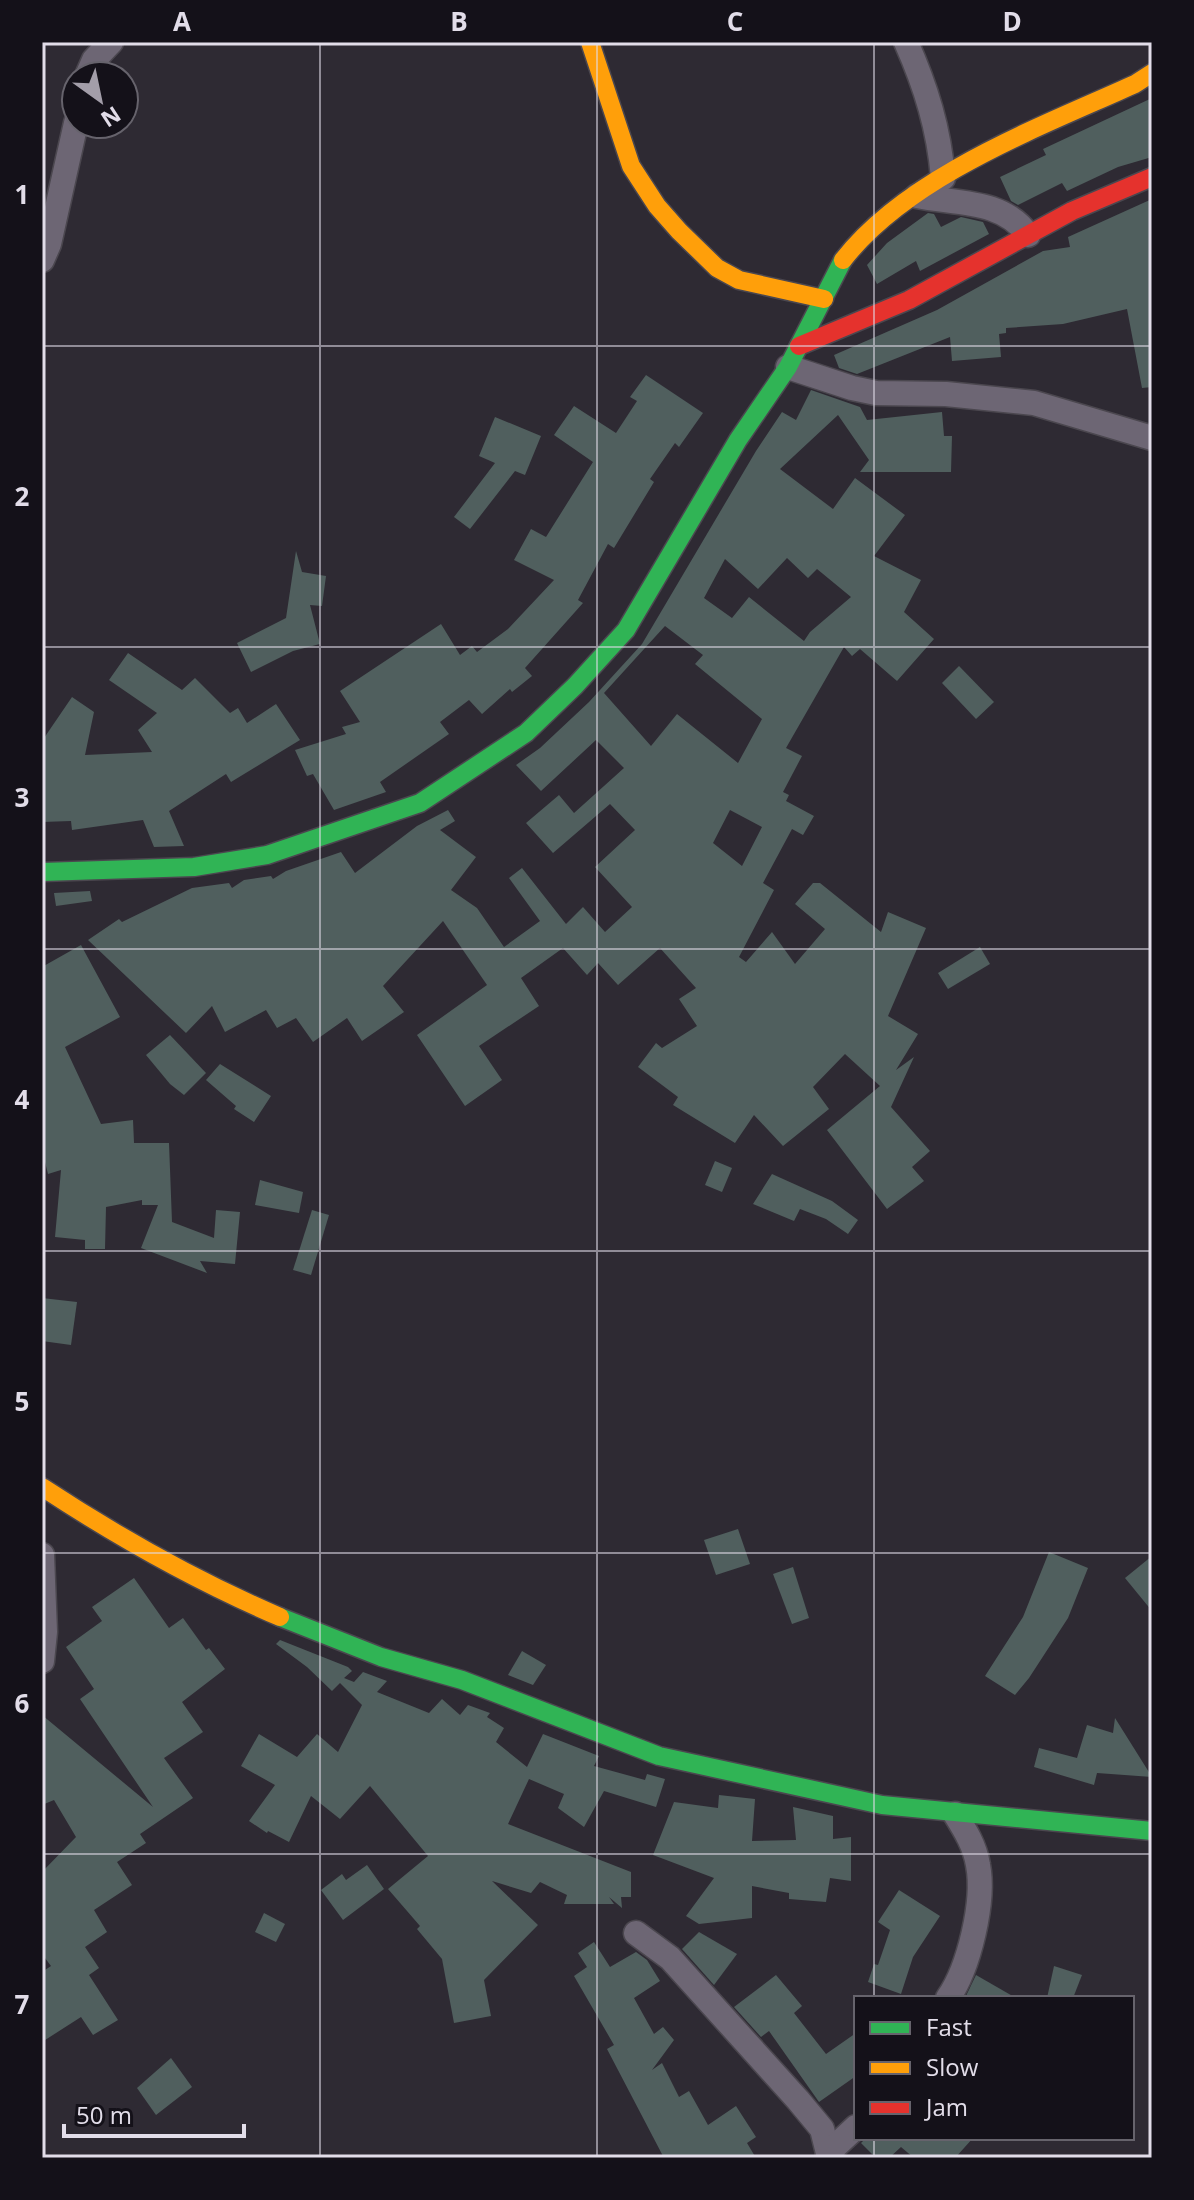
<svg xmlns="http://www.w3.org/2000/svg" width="1194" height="2200" font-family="'Open Sans',sans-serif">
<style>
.building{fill:#505f5e;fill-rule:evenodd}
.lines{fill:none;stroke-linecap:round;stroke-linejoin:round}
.street-casing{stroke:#4b474f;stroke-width:27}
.fast-casing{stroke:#4b474f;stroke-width:21}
.slow-casing{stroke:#4b474f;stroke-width:21}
.jam-casing{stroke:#4b474f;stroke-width:21}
.street{stroke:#6d6674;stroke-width:24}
.fast{stroke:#30b455;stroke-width:18}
.slow{stroke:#ff9f0a;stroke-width:18}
.jam{stroke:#e5322d;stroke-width:18}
.grid{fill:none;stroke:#e2dde9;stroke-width:2;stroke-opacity:0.55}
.neatline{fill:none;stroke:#e2dde9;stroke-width:3}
.grid-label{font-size:26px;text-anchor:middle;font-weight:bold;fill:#e2dde9}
</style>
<rect width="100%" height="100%" fill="#2e2a33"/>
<!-- building -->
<g class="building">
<polygon points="1152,98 1152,157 1118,167 1067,191 1062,183 1018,205 1011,201 1000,177 1046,155 1043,149"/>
<polygon points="1152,199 1152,387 1142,388 1127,309 1063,324 1006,328 1006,333 999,334 1001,357 952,361 950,337 857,374 839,368 834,355 937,310 1043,251 1070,247 1068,237"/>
<polygon points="928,213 934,214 941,227 961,217 983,222 989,234 920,271 916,261 877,284 867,265 887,243"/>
<polygon points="646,375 703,413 679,447 675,443 650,479 654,482 614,548 608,544 578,600 583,603 525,668 532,676 512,692 510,689 482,714 469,700 440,722 449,734 380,782 386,792 334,810 313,774 307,776 295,750 346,734 342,727 360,722 340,691 441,624 460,655 472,646 477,652 508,629 554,580 514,560 531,529 546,537 593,462 554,435 574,406 616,433 637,401 630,397"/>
<path d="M811,390l49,17 7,13 75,-8 2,24h8l-1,36h-91l9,-12 -31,-45 -58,54 53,40 22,-31 50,37 -31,41 47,24 -17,32 30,27 -37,42 -37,-32 -8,7 -8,-9 -58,101 16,8 -19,36 6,3 -3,6 28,15 -11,19 -11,-6 -29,54 11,7 -35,67 7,5 26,-30 23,32 30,-35 -30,-25 18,-21h7l61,49 7,-20 38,16 -38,88 30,18 -22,36 18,-13 -23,50 39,44 -18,16 12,14 -37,28 -60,-79 53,-44 -35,-32 -32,33 16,22 -46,37 -29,-31 -19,28 -62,-38 5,-8 -40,-30 18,-24 6,5 35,-22 -18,-27 17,-11 -36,-40 -42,37 -20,-22 -11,12 -24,-27 -42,30 18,28 -60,40 23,34 -37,26 -48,-71 70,-50 -44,-64 -60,65 21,26 -42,29 -15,-23 -34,24 -17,-24 -19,10 -11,-18 -41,22 -13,-26 -26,27 -98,-93 31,-21 3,3 70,-34 37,-5 3,5 12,-8 27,-4 2,3 13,-8 55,-19 14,21 62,-47 31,-16 7,11 -15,9 36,27 -25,33 26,18 27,39 36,-26 -31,-43 13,-10 44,56 17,-17 22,25 27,-25 -37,-40 40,-37 -25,-26 -57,49 -27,-30 33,-28 15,18 50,-45 -28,-28 -55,51 -25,-26 24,-17 49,-46 53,-58 114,-193 26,-39 14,8zM787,558l21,20 9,-9 34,28 -41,35 -6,9 -55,-44 -17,21 -28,-20 21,-39 33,30zM665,626l38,29 -8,9 67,55 -24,44 -61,-49 -26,32 -47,-53zM730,810l32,17 -20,39 -29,-23z"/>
<polygon points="495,417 541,436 525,475 515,471 470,529 454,517 495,463 479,456"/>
<polygon points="296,551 302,572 326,576 322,606 310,605 320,644 293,651 251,672 237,643 286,618"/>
<polygon points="128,653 182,690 195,678 230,713 238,708 247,723 276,704 300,740 231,782 226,774 169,811 184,846 154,847 143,820 72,830 71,821 42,822 42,741 72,697 94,712 85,755 152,752 138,730 157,713 109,680"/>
<polygon points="959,666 994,702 976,719 942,683"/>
<polygon points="90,891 92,901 56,906 54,893"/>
<polygon points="81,945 120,1017 65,1047 101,1124 133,1120 134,1143 169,1143 172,1222 214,1238 216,1210 240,1212 235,1264 200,1261 207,1273 141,1248 158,1205 142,1205 142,1200 106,1207 105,1249 85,1249 85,1240 55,1237 61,1170 48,1174 42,1150 42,967"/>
<polygon points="980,947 990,964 948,989 938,973"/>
<polygon points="170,1035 206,1073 184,1095 170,1084 146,1055"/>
<polygon points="220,1064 271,1096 254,1122 234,1109 236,1106 206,1080"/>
<polygon points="715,1161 732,1168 722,1192 705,1185"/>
<polygon points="772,1174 832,1201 858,1220 848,1234 826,1219 800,1209 794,1221 753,1204"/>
<polygon points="260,1180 303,1192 299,1213 255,1205"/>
<polygon points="312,1210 329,1215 311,1275 293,1270"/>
<polygon points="42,1298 77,1302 71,1345 42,1341"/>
<polygon points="738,1529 750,1564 716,1575 704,1540"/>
<polygon points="1049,1552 1088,1568 1068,1618 1029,1678 1015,1695 985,1676 1023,1617"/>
<polygon points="1152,1556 1152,1611 1125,1578"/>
<polygon points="793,1567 809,1618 792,1624 773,1574"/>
<polygon points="134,1578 169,1628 183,1618 206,1650 209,1648 225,1669 182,1702 203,1732 164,1758 193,1798 140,1834 146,1843 117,1862 132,1885 94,1910 107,1932 85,1947 99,1968 89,1975 118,2020 93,2035 81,2017 42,2042 42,1972 51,1966 42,1954 42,1872 76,1837 54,1800 42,1805 42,1715 153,1807 80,1699 94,1689 66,1647 102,1621 92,1607"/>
<polygon points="280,1640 348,1667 352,1671 344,1678 354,1682 363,1672 387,1681 377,1692 429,1713 442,1699 460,1715 468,1705 490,1713 487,1717 504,1728 496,1742 527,1767 543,1734 599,1756 594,1766 645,1780 647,1774 665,1779 656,1807 604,1791 584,1827 558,1808 564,1794 529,1779 508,1824 631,1872 631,1897 621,1897 622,1908 609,1897 614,1904 564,1904 567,1895 540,1882 531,1893 492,1881 538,1925 484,1980 491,2016 454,2023 442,1959 417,1929 420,1926 388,1889 428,1856 370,1786 340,1819 311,1796 289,1842 268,1831 267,1833 249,1821 275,1785 241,1766 259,1734 297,1757 317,1734 338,1752 362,1705 340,1683 332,1691 307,1667 276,1644"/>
<polygon points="522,1651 546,1665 533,1685 508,1675"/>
<polygon points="1115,1718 1152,1777 1097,1773 1094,1785 1034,1767 1039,1748 1077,1758 1087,1725 1113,1733"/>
<polygon points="719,1795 755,1799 752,1841 796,1840 793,1807 833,1816 833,1839 851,1837 851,1881 830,1878 826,1902 789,1899 789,1893 752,1886 752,1918 699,1924 686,1916 714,1878 653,1855 674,1802 718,1808"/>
<polygon points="367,1865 384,1889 343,1920 321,1890 342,1874 346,1880"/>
<polygon points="899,1890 940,1916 913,1957 901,1994 868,1982 874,1964 878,1965 890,1930 878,1922"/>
<polygon points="264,1913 285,1924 276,1942 255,1932"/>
<polygon points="699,1932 737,1954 714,1985 682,1949"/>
<polygon points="594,1942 610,1967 636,1952 647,1960 660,1981 634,1998 654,2034 663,2027 674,2040 652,2070 662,2063 679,2097 689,2091 708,2125 736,2106 756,2137 747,2143 756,2158 664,2158 607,2049 614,2045 574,1976 587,1967 578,1953"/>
<polygon points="1054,1966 1082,1975 1073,1998 1047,1998"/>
<polygon points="776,1975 802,2006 794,2013 826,2054 856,2033 856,2076 819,2102 769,2031 761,2037 734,2007"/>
<polygon points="976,1975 1016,1998 965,1998"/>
<polygon points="171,2058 192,2087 156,2115 137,2088"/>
<polygon points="866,2138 973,2138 955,2158 914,2158 901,2147 889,2158 876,2158 861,2143"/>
</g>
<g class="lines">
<!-- street casing -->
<g class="street-casing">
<g id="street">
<path d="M906,42c20,45 33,87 37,136"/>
<polyline points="87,76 94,60 111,42"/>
<path d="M917,196c39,8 86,3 111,39"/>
<polyline points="42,260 49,244 76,123"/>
<polyline points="788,367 852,388 876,393 946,394 1034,403 1152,438"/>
<polyline points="42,1555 45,1632 42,1661"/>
<polyline points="636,1933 670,1958 798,2100 822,2129 828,2153"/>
<path d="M948,1998c21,-30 37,-97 30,-133 -3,-19 -13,-35 -23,-51"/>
<polyline points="833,2158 828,2153 856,2127"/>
</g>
</g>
<!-- fast casing -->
<g class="fast-casing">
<g id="fast">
<polyline points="42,872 194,867 267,855 420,803 526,733 575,686 626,630 738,440 788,367 843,260"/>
<polyline points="280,1617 381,1657 462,1680 659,1756 882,1805 1152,1831"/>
</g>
</g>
<!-- slow casing -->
<g class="slow-casing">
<g id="slow">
<polyline points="590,42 631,166 657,206 679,231 717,268 739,280 824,299"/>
<path d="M843,260c65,-84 197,-133 292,-176l17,-11"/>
<path d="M42,1487c76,50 154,94 238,130"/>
</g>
</g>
<!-- jam casing -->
<g class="jam-casing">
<polyline id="jam" points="799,346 909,300 1072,211 1152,177"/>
</g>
<!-- street -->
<use href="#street" class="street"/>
<!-- fast -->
<use href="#fast" class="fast"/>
<!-- slow -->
<use href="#slow" class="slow"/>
<!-- jam -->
<use href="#jam" class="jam"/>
</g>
<!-- grid -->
<path class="grid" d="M320,42v2116M597,42v2116M874,42v1956M42,346h1110M42,647h1110M42,949h1110M42,1251h1110M42,1553h1110M42,1854h1110M874,2138v20"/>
<!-- border -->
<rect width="1194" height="2200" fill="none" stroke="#141119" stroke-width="88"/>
<!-- legend -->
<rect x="854" y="1996" width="280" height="144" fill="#141119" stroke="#66636c" stroke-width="2"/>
<rect x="870" y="2022" width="40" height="12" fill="#30b455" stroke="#66636c" stroke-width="2"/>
<text x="926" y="2036" font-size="24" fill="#e2dde9">Fast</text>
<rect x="870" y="2062" width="40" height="12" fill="#ff9f0a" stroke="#66636c" stroke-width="2"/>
<text x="926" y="2076" font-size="24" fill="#e2dde9">Slow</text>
<rect x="870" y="2102" width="40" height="12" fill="#e5322d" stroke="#66636c" stroke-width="2"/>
<text x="926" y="2116" font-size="24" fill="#e2dde9">Jam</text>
<!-- north arrow -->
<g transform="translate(100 100) rotate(147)"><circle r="38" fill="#141119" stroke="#66636c" stroke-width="2"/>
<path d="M0-6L14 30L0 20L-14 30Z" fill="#a39ea9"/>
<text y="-12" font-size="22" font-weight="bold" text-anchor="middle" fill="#e2dde9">N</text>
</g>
<!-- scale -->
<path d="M64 2124v12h180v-12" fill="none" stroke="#e2dde9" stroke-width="4"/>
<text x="76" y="2124" font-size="24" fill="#e2dde9" stroke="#141119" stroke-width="6" paint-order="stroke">50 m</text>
<rect x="44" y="44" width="1106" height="2112" class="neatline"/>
<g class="grid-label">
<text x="182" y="31">A</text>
<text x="459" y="31">B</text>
<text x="735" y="31">C</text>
<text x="1012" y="31">D</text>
<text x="22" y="204">1</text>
<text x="22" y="506">2</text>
<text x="22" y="807">3</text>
<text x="22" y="1109">4</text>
<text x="22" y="1411">5</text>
<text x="22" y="1713">6</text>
<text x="22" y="2014">7</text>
</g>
</svg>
